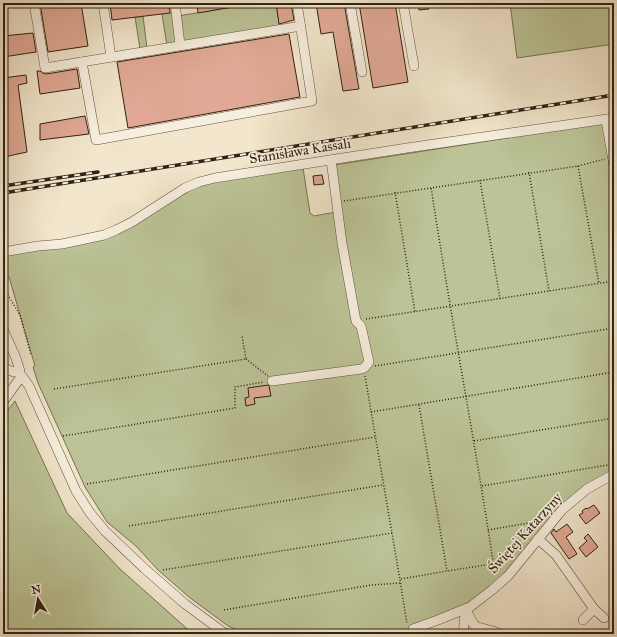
<svg xmlns="http://www.w3.org/2000/svg" width="617" height="637" font-family="'IM FELL Great Primer',serif">
<style>
.green{fill:#bcc497;stroke:#767355}
.lines{fill:none;stroke-linecap:round;stroke-linejoin:round}
.stream{stroke:#737f7c;stroke-width:2}
.building{fill:#e1a995;stroke:#2f2213}
.minor-casing{stroke:#605341;stroke-width:10}
.path{stroke:#2f2213;stroke-width:1.5;stroke-dasharray:1 2;stroke-linecap:butt}
.minor{stroke:#f7efde;stroke-width:9}
.rail-casing{stroke:#2f2213;stroke-width:3.5}
.rail{stroke:#f7efde;stroke-width:2;stroke-dasharray:6;stroke-linecap:butt}
.labels{text-anchor:middle;dominant-baseline:central;stroke-width:3.5;stroke-linejoin:round;paint-order:stroke}
.street-label{font-size:14px;fill:#2f2213;stroke:#f7efde}
</style>
<rect width="100%" height="100%" fill="#f2e6cc"/>
<filter id="stains"><feTurbulence type="fractalNoise" baseFrequency=".005" numOctaves="4"/><feColorMatrix values="0 0 0 0 .2 0 0 0 0 .09 0 0 0 0 .02 0 0 0 .5 -.17"/></filter>
<radialGradient id="worn" r=".72"><stop offset=".6" stop-color="#630" stop-opacity="0"/><stop offset="1" stop-color="#630" stop-opacity=".3"/></radialGradient>
<!-- green -->
<g class="green">
<polygon points="256,3 276,3 280,26 183,43 178,16"/>
<polygon points="510,3 614,3 614,44 517,58"/>
<polygon points="173,12 178,44 167,46 162,14"/>
<polygon points="143,16 147,48 140,49 135,17"/>
<polygon points="603,123 614,194 614,471 560,508 501,577 474,600 447,613 413,632 385,632 361,634 247,634 228,626 189,597 158,570 136,546 107,522 85,487 38,383 33,367 35,366 9,277 3,274 3,255 101,238 146,215 202,184 303,168 310,213 314,216 336,212 328,166"/>
<polygon points="15,401 67,513 120,569 193,634 3,634 3,416"/>
</g>
<g class="lines">
<!-- stream -->
<polyline class="stream" points="613,613 614,613"/>
</g>
<!-- building -->
<g class="building">
<polygon points="40,3 81,3 88,46 48,52"/>
<polygon points="110,3 169,3 170,13 112,20"/>
<polygon points="197,3 237,3 238,6 198,13"/>
<polygon points="276,3 291,3 294,20 279,24"/>
<polygon points="316,3 344,3 359,89 343,91 333,32 321,34"/>
<polygon points="359,3 395,3 408,82 373,88"/>
<polygon points="418,3 428,3 429,9 419,10"/>
<polygon points="33,33 36,52 3,57 3,36"/>
<polygon points="289,34 300,97 128,128 117,62"/>
<polygon points="77,69 80,88 40,94 37,71 40,71 43,73 46,74"/>
<polygon points="26,75 27,83 18,85 27,152 4,157 3,147 3,78"/>
<polygon points="85,116 89,134 40,140 40,124"/>
<polygon points="322,175 324,184 314,185 313,176"/>
<polygon points="268,385 269,386 271,396 254,398 255,404 246,406 245,398 249,397 248,388"/>
<polygon points="594,505 600,513 586,524 579,515 583,513 582,511 586,508 587,509"/>
<polygon points="567,524 573,532 566,537 577,554 569,559 551,533 554,529 556,532"/>
<polygon points="588,534 598,547 586,557 579,548 587,541 584,538"/>
</g>
<g class="lines">
<!-- minor casing -->
<g class="minor-casing">
<g id="minor">
<polyline points="34,3 45,68 301,26"/>
<polyline points="103,3 111,57"/>
<polyline points="175,3 180,45"/>
<polyline points="350,3 362,72"/>
<polyline points="403,3 414,66"/>
<polyline points="82,62 96,140 312,101 297,3"/>
<polyline points="606,120 614,166"/>
<polyline points="3,252 38,246 62,244 104,235 116,230 132,222 185,188 199,182 215,178 407,148 614,118"/>
<polyline points="3,329 16,358 20,371 14,372 3,368"/>
<polyline points="272,381 361,369 364,368 369,362 361,326 356,321 342,243 331,160"/>
<polyline points="3,402 20,378 22,376 29,386 76,491 90,513 105,531 145,569 185,604 223,632 227,634"/>
<polyline points="538,539 556,555 594,609 604,618"/>
<polyline points="467,612 474,625 478,627 493,631 501,634"/>
<polyline points="583,620 594,609"/>
<polyline points="413,629 438,620 470,607 492,590 508,576 562,510 587,489 614,474"/>
<polyline points="463,634 465,615 468,610"/>
</g>
</g>
<!-- path -->
<g class="path">
<polyline points="578,166 599,284"/>
<polyline points="529,172 549,291"/>
<polyline points="480,180 500,299"/>
<polyline points="395,192 415,312"/>
<polyline points="344,201 578,166 605,159"/>
<polyline points="3,287 20,315 31,355"/>
<polyline points="366,319 614,281"/>
<polyline points="246,359 268,376"/>
<polyline points="375,366 614,328"/>
<polyline points="365,376 400,580 407,624"/>
<polyline points="54,389 246,359 242,336"/>
<polyline points="419,405 447,571"/>
<polyline points="371,412 614,372"/>
<polyline points="63,436 235,408 235,387 264,382"/>
<polyline points="474,441 614,418"/>
<polyline points="87,484 375,437"/>
<polyline points="482,486 614,464"/>
<polyline points="129,526 383,485"/>
<polyline points="488,530 540,521"/>
<polyline points="163,570 392,533"/>
<path d="M401,579l46,-8 39,-6 5,-2 2,-2c-19,-125 -43,-249 -62,-374"/>
<polyline points="224,610 372,585 400,583"/>
</g>
<!-- minor -->
<use href="#minor" class="minor"/>
<!-- rail casing -->
<g class="rail-casing">
<g id="rail">
<polyline points="3,186 98,172"/>
<polyline points="3,193 614,95"/>
</g>
</g>
<!-- rail -->
<use href="#rail" class="rail"/>
</g>
<g class="labels">
<!-- street labels -->
<g class="street-label">
<text transform="translate(300 151) rotate(-9)">Stanisława Kassali</text>
<text transform="translate(525 533) rotate(-48)">Świętej Katarzyny</text>
</g>
</g>
<!-- margin -->
<rect width="617" height="637" fill="none" stroke="#f2e6cc" stroke-width="16"/>
<rect x="4" y="4" width="609" height="629" fill="none" stroke="#2f2213" stroke-width="2"/>
<rect x="8" y="8" width="601" height="621" fill="none" stroke="#2f2213"/>
<!-- north arrow -->
<g transform="translate(38 599) rotate(349)" stroke="#f7efde" stroke-width="3" paint-order="stroke">
<path d="M0-3L7 15L0 10L-7 15Z" fill="#2f2213"/>
<text y="-6" font-size="11" font-weight="bold" text-anchor="middle" fill="#2f2213">N</text>
</g>
<rect width="100%" height="100%" filter="url(#stains)"/>
<rect width="100%" height="100%" fill="url(#worn)"/>
</svg>
